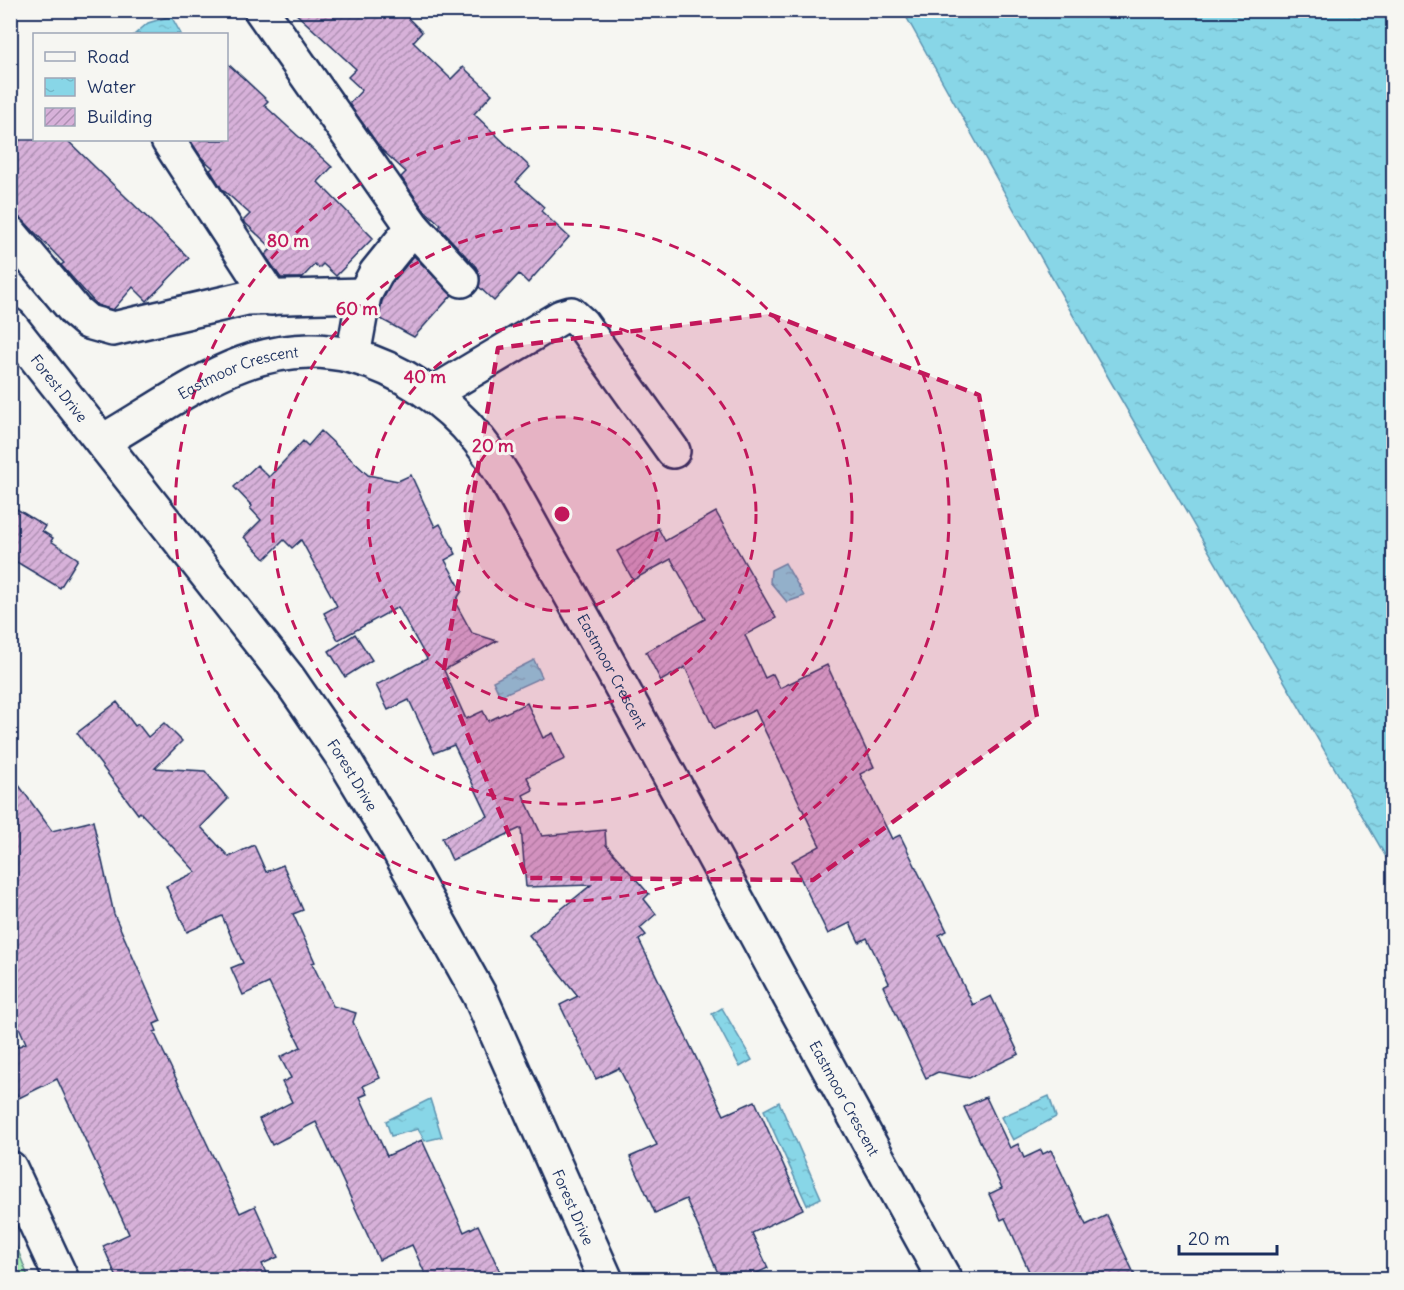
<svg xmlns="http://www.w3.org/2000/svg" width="1404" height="1290" font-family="Delius,sans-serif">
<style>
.forest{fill:url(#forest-firs);stroke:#628e8a;stroke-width:1.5}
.water{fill:url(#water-ripples);stroke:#5c93b0;stroke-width:1.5}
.building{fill:url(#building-hatch);stroke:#1b2f5e;stroke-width:1.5}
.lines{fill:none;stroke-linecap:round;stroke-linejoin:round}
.minor-casing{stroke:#1b2f5e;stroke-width:38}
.minor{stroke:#f6f6f2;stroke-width:33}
.marked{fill:#c2185b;fill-opacity:0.2;stroke:#c2185b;stroke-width:4.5;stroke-dasharray:12 8;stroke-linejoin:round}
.ring{fill:none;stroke:#c2185b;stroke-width:3;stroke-dasharray:10 8}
.labels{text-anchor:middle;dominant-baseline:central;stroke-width:6;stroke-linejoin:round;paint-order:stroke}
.street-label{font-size:15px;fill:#1b2f5e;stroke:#f6f6f2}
.centre{fill:#c2185b;stroke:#f6f6f2;stroke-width:3}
.ring-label{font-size:18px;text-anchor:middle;font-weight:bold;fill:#c2185b;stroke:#f6f6f2;stroke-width:6;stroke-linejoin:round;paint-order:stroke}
</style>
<defs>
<pattern id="forest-firs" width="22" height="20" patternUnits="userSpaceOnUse" patternTransform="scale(1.5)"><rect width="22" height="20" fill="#a9ecb7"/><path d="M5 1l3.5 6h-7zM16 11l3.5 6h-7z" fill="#91cba0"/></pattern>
<pattern id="water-ripples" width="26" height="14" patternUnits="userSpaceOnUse" patternTransform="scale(1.5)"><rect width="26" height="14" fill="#88d6e7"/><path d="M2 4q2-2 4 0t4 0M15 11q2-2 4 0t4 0" fill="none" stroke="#75b8c9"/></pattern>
<pattern id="building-hatch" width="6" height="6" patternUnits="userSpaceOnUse" patternTransform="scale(1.5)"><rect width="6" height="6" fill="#d7b1d9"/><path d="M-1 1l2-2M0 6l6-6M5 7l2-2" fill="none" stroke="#ae90b3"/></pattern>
</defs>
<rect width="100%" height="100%" fill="#f6f6f2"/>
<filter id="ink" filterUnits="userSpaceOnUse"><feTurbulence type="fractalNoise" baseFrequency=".0167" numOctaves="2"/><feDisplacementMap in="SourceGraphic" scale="12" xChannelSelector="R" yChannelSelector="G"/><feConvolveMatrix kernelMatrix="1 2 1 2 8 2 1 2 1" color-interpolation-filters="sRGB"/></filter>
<g filter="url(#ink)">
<!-- forest -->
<polygon class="forest" points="10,1232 11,1232 29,1279 11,1279"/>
<!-- water -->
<g class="water">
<polygon points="903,11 1393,11 1393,869 1093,351"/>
<polygon points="171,16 181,34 135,34 148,23"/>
<polygon points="785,563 804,596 787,602 770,582 771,570"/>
<polygon points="534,660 542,677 500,696 493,681"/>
<polygon points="722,1008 752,1060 740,1067 712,1014"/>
<polygon points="1049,1096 1056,1117 1013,1140 1001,1117"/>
<polygon points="430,1099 442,1137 425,1141 418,1129 391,1136 386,1121"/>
<polygon points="779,1102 821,1198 807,1205 764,1110"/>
</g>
<!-- building -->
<g class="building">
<polygon points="292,10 400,10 422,32 413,42 451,79 463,67 492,94 474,114 530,167 516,182 544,207 541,211 569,237 528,283 519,274 494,301 479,287 480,276 476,267 439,227 441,225 423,209 401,177 406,172 381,149 349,104 362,90 348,77 356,69"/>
<polygon points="226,62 268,101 264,105 332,167 318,182 373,238 336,276 323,264 319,268 315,264 302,278 281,278 265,255 272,248 243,221 250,214 222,189 210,170 213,168 201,157 190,140 226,140"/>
<polygon points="10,140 67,140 189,258 147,301 133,287 113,310 97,305 61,265 64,263 24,221 10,213"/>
<polygon points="414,256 452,295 414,337 379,318 382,301 392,283"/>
<polygon points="321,431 368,475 398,481 411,475 435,527 440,524 456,554 445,560 462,591 455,602 472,633 497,641 444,670 466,719 483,711 488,721 527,703 543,738 553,733 565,759 527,777 533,790 523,795 542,836 605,830 606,845 649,894 644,899 656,914 640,928 646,935 639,940 724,1115 755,1101 803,1209 752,1233 768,1268 742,1280 721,1280 686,1199 655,1213 630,1157 657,1145 619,1068 596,1079 560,1005 578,996 529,935 591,885 526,887 521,828 452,860 442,838 488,816 454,745 434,753 409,700 388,710 376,685 427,659 398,607 338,640 324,613 337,606 301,540 292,548 284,540 265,559 244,537 261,520 250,508 252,506 234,487 257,465 269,477 303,441 308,446"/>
<polygon points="10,505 45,526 42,531 53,538 51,541 78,559 60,588 10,558"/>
<polygon points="716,512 776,618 745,635 765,678 773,674 780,688 827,665 874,767 860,774 892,839 900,835 947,931 939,935 973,1005 991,996 1019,1054 969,1078 938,1072 926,1078 883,986 889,983 867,938 859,942 850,923 828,934 792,861 820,846 755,710 714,729 685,667 661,681 646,652 705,619 671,559 633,580 617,551 658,528 665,541"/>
<polygon points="355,634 372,660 345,677 329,651"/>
<polygon points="117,702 135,726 138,724 148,737 164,723 182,741 155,768 205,771 228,799 201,827 229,857 254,845 266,872 283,865 303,910 293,914 315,962 312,963 333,1006 356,1013 353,1022 380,1078 363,1086 367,1094 360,1097 387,1156 422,1140 464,1232 478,1225 504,1280 428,1280 412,1245 379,1260 316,1122 272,1145 259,1119 292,1102 282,1082 291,1078 280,1057 301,1047 269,983 243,995 231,968 243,963 222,916 187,932 166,886 196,872 140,812 138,814 77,733"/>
<polygon points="10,773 52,831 93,821 114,914 161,1021 154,1024 157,1031 154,1032 240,1213 255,1206 278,1257 262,1264 269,1280 118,1280 103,1246 129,1234 57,1079 19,1098 10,1079 10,1050 26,1043 10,1007"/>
<polygon points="986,1097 1010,1148 1018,1144 1024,1158 1041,1150 1043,1154 1051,1150 1086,1225 1107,1215 1137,1280 1033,1280 1005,1218 1001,1220 989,1194 1002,1188 964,1107"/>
</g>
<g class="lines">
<!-- minor casing -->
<g class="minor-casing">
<g id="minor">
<polyline points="261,10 413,227 462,280"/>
<polyline points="168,140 271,298"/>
<polyline points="10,233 75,311 88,322 113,329 247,298 364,295"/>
<path id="s1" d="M10,325l279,354 53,77 56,93 82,147 126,284"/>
<polyline points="353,356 364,295 376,273 413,227"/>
<polyline points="432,394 561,317 571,314 582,324 673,451"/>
<path id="s2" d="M103,441c79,-45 152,-109 249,-85 49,13 94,44 126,83 23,29 40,63 58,95 36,62 71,126 105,189 101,185 201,372 304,557"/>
<polyline points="10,1168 62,1280"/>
</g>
</g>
<!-- minor -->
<use href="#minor" class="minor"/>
</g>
</g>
<!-- marked area -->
<path class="marked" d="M769,314l210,81 58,322 -224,163 -286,-2 -84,-203 55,-327z"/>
<!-- distance rings -->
<circle cx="562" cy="514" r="97" fill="#c2185b" fill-opacity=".12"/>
<g class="ring">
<circle cx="562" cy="514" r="97"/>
<circle cx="562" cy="514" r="194"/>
<circle cx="562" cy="514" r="290"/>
<circle cx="562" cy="514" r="387"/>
</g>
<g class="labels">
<!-- street labels -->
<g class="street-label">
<text stroke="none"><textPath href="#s2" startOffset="153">Eastmoor Crescent</textPath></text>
<text stroke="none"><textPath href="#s1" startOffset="80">Forest Drive</textPath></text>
<text stroke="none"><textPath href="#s2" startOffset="693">Eastmoor Crescent</textPath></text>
<text stroke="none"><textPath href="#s1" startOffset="566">Forest Drive</textPath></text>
<text stroke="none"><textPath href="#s2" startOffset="1179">Eastmoor Crescent</textPath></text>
<text stroke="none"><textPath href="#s1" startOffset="1052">Forest Drive</textPath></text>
</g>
</g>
<circle cx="562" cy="514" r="9" class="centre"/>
<g class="ring-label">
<text x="288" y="247">80 m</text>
<text x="357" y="315">60 m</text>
<text x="425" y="383">40 m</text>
<text x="493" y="452">20 m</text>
</g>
<!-- margin -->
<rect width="1404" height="1290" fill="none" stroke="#f6f6f2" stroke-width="36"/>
<rect x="18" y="18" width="1368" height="1254" fill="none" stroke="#1b2f5e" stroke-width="2" filter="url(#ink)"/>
<!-- legend -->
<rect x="33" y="33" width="195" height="108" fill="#f6f6f2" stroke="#9ea6b7" stroke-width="1.5"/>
<rect x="45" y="52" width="30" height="9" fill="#f6f6f2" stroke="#9ea6b7" stroke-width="1.5"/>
<text x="87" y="63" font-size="18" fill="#1b2f5e">Road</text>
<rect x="45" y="78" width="30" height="18" fill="url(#water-ripples)" stroke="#9ea6b7" stroke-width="1.5"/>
<text x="87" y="93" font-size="18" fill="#1b2f5e">Water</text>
<rect x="45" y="108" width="30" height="18" fill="url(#building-hatch)" stroke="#9ea6b7" stroke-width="1.5"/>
<text x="87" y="123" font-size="18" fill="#1b2f5e">Building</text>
<!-- scale -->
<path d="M1179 1245v9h98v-9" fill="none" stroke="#1b2f5e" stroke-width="3"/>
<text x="1188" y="1245" font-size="18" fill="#1b2f5e" stroke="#f6f6f2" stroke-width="4.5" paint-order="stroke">20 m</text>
</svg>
